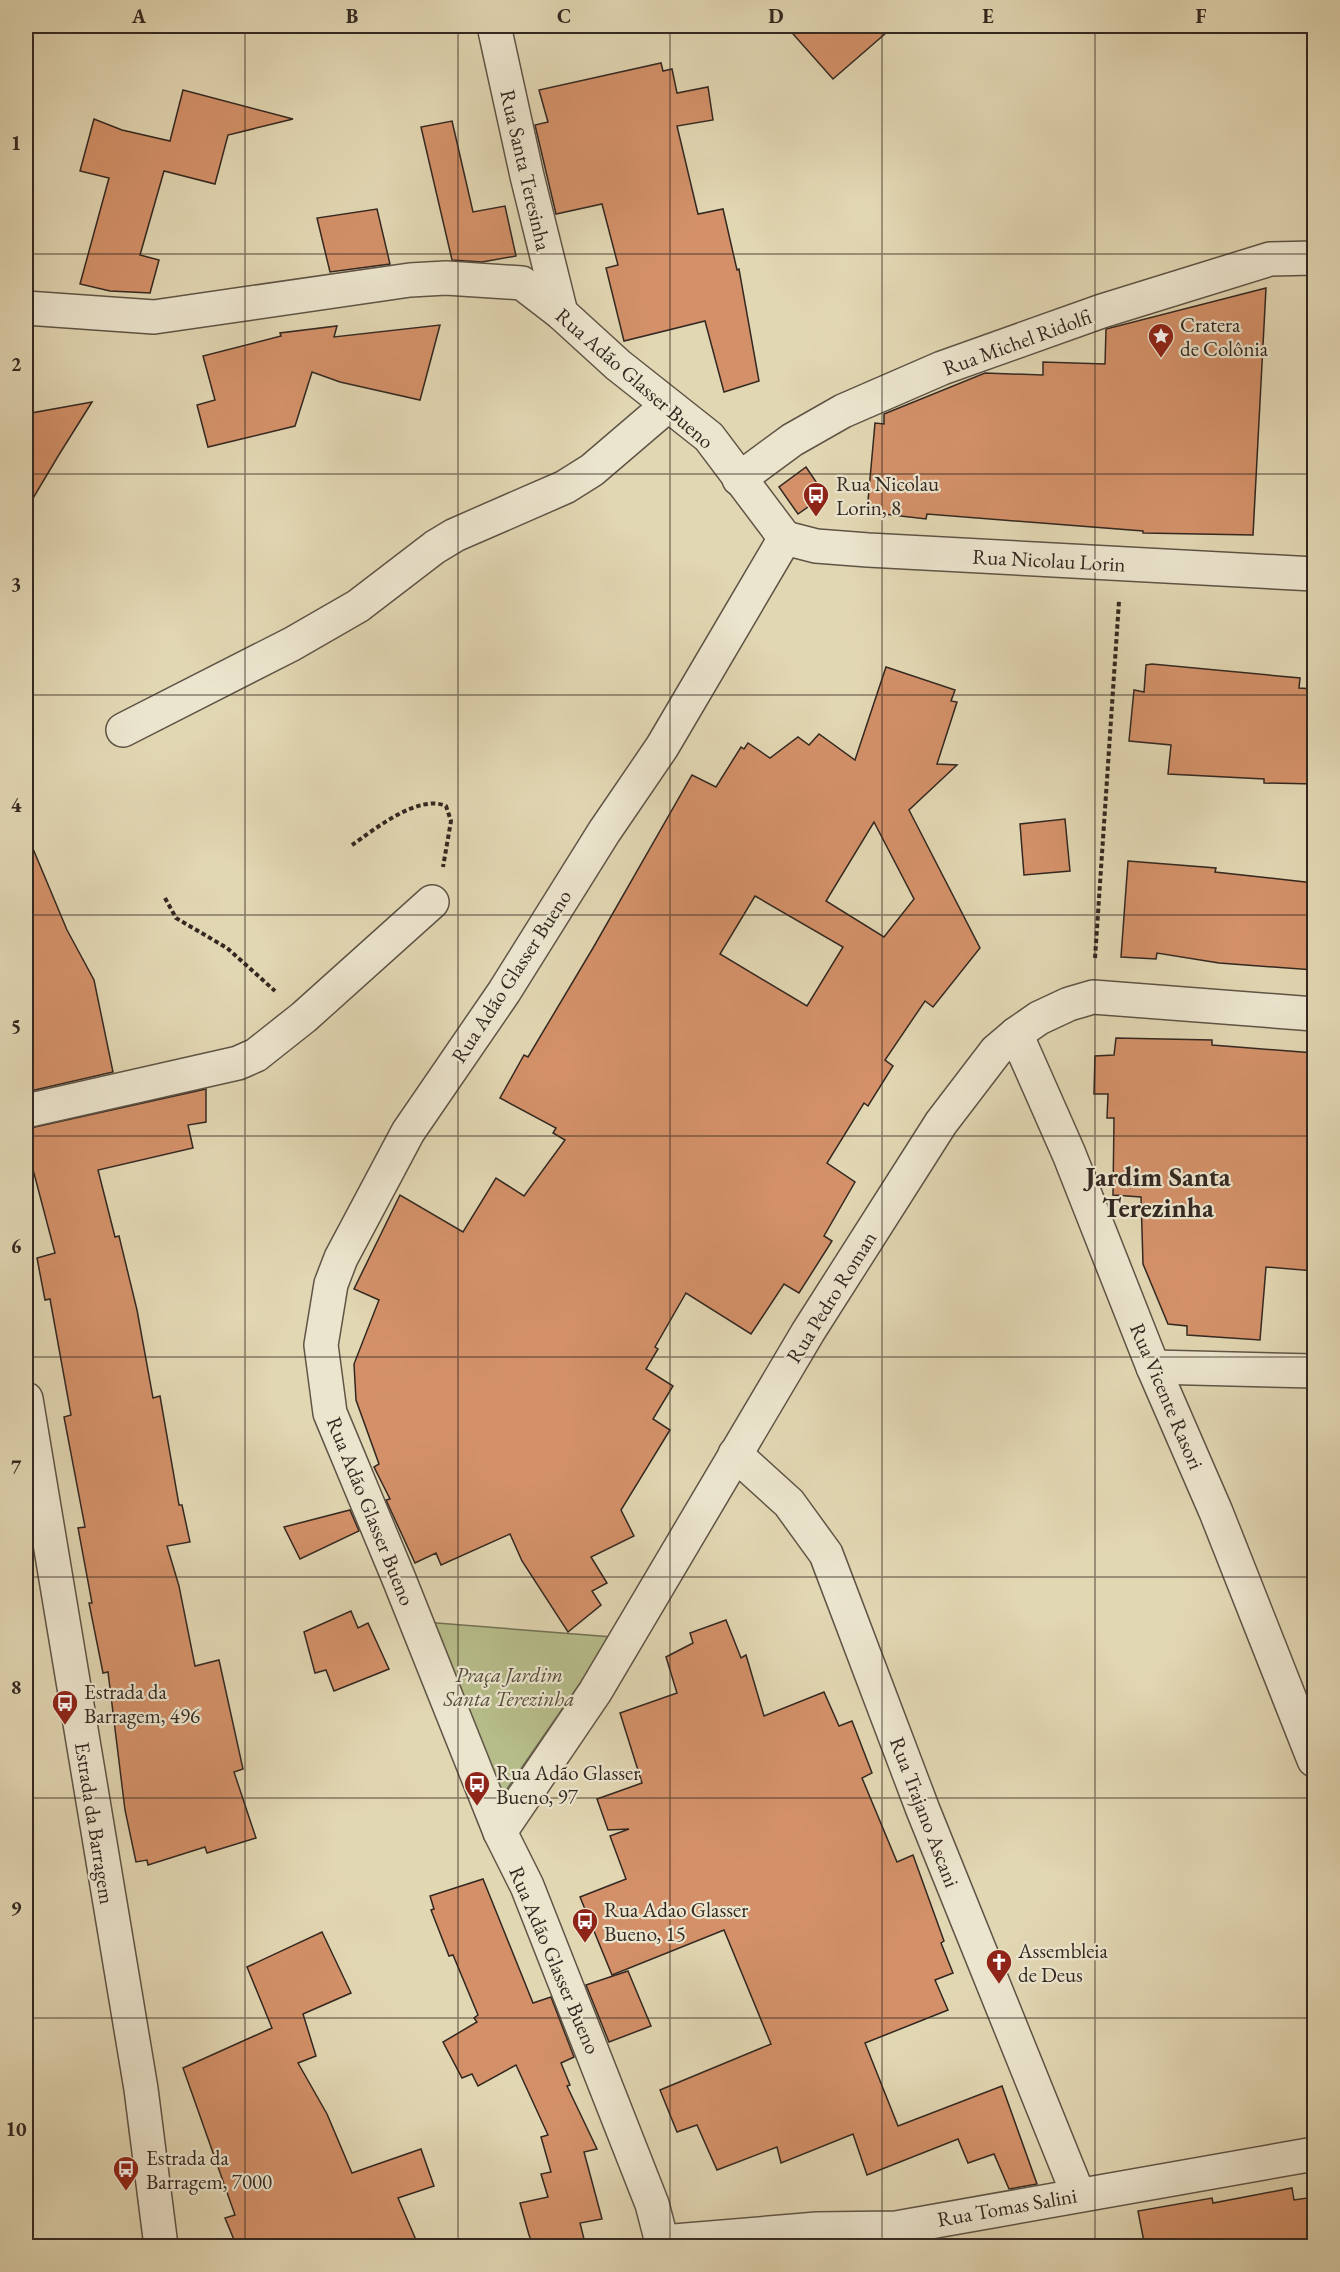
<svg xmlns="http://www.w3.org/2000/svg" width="1340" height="2272" font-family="'EB Garamond',serif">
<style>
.green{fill:#b6bd8a;stroke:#747256;stroke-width:1.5}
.building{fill:#d49169;stroke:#332821;stroke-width:1.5;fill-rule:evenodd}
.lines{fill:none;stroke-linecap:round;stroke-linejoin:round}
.minor-casing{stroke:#5f5446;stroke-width:36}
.path{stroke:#332821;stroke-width:4;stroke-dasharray:4.5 3;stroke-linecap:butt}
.minor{stroke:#ece5ce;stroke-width:33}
.grid{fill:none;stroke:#332821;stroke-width:1.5;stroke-opacity:0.55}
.labels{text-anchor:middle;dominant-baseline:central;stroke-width:4.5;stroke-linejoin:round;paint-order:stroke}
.street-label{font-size:21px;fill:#332821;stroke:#ece5ce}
.poi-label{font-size:21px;fill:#332821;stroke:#ece5ce;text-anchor:start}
.park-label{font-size:21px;font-style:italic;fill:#544d3b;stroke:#ece5ce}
.district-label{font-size:27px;font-weight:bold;fill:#332821;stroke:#ece5ce}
.neatline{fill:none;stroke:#332821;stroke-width:2}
.grid-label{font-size:20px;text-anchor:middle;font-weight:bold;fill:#332821}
</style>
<rect width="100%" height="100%" fill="#e2d7b3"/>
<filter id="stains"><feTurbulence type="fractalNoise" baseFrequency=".00333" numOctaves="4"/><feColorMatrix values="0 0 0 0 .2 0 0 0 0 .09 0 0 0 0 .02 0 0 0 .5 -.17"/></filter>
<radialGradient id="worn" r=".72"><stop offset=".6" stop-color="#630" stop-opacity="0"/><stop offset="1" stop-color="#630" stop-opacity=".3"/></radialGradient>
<!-- green -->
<polygon class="green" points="424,1622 612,1637 493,1809"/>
<!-- building -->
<g class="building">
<polygon points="786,26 894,26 833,79"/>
<polygon points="661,63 663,71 672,69 677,93 708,87 713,120 677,126 698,214 723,209 737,270 739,269 759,381 724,392 705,321 624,341 606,268 618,265 602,204 556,214 535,125 548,122 539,90"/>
<polygon points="183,90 293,119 228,135 215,184 164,171 140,255 159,260 150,293 110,291 80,284 109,178 80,171 94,119 122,130 170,141"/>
<polygon points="452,121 473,212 505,206 516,256 482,262 452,260 421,127"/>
<polygon points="377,209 390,264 330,272 317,218"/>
<polygon points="1266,288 1253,535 1143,533 1143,531 927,514 926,519 867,512 875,423 884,424 884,414 985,373 1043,375 1043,362 1105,364 1106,329"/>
<polygon points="440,325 420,400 340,382 312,372 295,426 208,447 197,405 215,400 203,356 281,336 280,333 337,326 334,337"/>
<polygon points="92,402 60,453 26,510 26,414"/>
<polygon points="806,467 825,495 798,514 779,487"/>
<polygon points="1152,664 1300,678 1299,688 1314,689 1314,784 1264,783 1264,779 1168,774 1171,745 1129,741 1134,690 1144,692 1146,665"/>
<path d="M886,667l69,23 -4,11 6,1 -20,62 20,1 -48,45 71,138 -47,59 -8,-6 -40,59 8,6 -25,40 -4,-3 -37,60 28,19 -31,54 8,5 -33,52 -15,-9 -33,50 -65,-41 -31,54 3,2 -12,20 27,17 -20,33 17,11 -49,80 13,26 -43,21 16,26 -15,8 9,14 -33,27 -46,-71 -12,-27 -69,31 -5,-12 -21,10 -29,-63 4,-1 -16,-32 5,-3 -23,-64 -2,-36 25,-64 -25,-11 46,-94 63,37 33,-54 28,18 41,-56 -12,-7 3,-5 -56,-30 24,-43 4,2 65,-109 99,-173 24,12 25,-40 3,2 4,-6 22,15 28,-21 11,8 10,-11 36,26zM874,822l40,77 -30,38 -58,-36zM755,896l88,51 -36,59 -87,-52z"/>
<polygon points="1065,819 1070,871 1024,875 1020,824"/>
<polygon points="26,832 67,930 94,980 113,1072 26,1092"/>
<polygon points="1128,861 1216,868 1215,872 1314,883 1314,970 1219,963 1157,953 1156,959 1121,957"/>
<polygon points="1116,1038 1212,1040 1212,1045 1314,1053 1314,1271 1266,1267 1260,1340 1187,1335 1187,1326 1168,1324 1143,1264 1141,1197 1113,1195 1114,1118 1107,1118 1108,1094 1094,1094 1095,1056 1114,1055"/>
<polygon points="206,1089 206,1122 188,1125 193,1148 98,1170 115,1237 119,1236 137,1310 153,1398 160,1396 179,1505 182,1505 190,1542 167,1546 179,1586 195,1666 219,1660 243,1769 234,1772 256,1838 207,1853 205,1847 148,1865 147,1860 136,1862 125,1810 108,1672 103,1673 89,1603 92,1603 78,1528 85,1527 64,1417 71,1415 50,1299 45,1300 37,1258 55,1253 26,1143 26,1129"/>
<polygon points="350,1510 359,1531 300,1559 284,1527"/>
<polygon points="351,1611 358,1628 368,1623 389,1669 334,1691 326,1670 315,1673 304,1632"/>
<polygon points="726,1620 741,1658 746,1655 764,1716 824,1692 839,1726 852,1721 872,1773 862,1778 897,1862 913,1855 944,1941 941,1943 953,1973 935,1980 948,2010 865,2043 898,2126 1002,2086 1037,2184 1009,2189 994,2154 968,2163 958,2139 867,2175 853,2134 781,2163 777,2147 717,2170 697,2125 677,2132 660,2090 771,2044 724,1930 612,1975 580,1897 626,1879 610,1836 629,1829 608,1830 597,1799 642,1783 620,1713 677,1693 666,1657 693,1643 690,1633"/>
<polygon points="483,1879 533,2003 551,1997 574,2057 561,2063 570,2085 567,2086 597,2149 584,2152 602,2219 580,2223 586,2247 534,2247 529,2235 520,2203 548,2197 541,2174 551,2172 541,2137 548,2135 516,2065 478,2086 472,2074 462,2078 443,2042 477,2022 474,2018 478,2015 453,1955 449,1956 431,1910 434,1909 430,1896"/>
<polygon points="322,1932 351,1993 303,2014 316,2056 298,2063 327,2114 352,2173 421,2149 434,2186 398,2198 419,2247 237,2247 225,2218 235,2215 183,2068 272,2028 247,1967"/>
<polygon points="628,1971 651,2026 609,2042 586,1985"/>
<polygon points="1292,2188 1294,2200 1314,2197 1314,2247 1145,2247 1138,2211 1212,2198 1213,2203"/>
</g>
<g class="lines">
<!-- minor casing -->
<g class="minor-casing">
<g id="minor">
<polyline points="494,26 527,176 561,313"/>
<polyline points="26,308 154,317 410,280 446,278 522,283 561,313 618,365 709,437 785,538 662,747 604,832 504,992 408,1132 341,1258 331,1284 321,1345 330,1413 399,1579 500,1832 527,1886 652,2204 663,2246"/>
<polyline points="739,479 792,440 843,411 942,368 1102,311 1270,259 1314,258"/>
<polyline points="785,538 816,546 868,550 1314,574"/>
<polyline points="123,730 292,644 358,606 435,547 455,535 565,487 592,470 668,405"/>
<polyline points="1016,1034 1069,1154 1153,1367 1216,1512 1314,1760"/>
<polyline points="26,1111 238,1063 256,1055 304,1017 432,902"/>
<polyline points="1153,1367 1314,1371"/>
<polyline points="26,1399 141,2089 161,2246"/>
<polyline points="735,1454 789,1503 826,1554 923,1810 1078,2194"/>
<polyline points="500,1832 595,1692 808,1332 941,1123 996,1051 1016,1034 1039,1018 1069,1004 1093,997 1314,1014"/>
<polyline points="662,2242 817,2229 896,2228 1314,2154"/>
</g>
</g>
<!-- path -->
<g class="path">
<path d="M352,845c23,-16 66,-51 94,-39l5,15 -8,46"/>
<polyline points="165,898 176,918 227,948 275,991"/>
<polyline points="1095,958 1119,601"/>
</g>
<!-- minor -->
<use href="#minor" class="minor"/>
</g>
<!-- grid -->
<path class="grid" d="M245,26v2220M458,26v2220M670,26v2220M882,26v2220M1095,26v2220M26,254h1288M26,474h1288M26,695h1288M26,915h1288M26,1136h1288M26,1357h1288M26,1577h1288M26,1798h1288M26,2018h1288"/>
<!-- icons -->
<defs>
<g id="sight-pin" transform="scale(1.35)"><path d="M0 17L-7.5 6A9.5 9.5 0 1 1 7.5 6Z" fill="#8f2418" stroke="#ece5ce"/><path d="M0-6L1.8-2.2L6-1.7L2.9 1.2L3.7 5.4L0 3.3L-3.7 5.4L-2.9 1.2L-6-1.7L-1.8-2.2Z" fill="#fff"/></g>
<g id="bus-pin" transform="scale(1.35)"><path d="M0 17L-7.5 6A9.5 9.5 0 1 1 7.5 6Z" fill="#8f2418" stroke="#ece5ce"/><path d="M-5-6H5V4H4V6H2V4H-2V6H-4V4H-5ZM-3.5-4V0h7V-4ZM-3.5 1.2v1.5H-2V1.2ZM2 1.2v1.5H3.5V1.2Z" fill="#fff"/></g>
<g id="church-pin" transform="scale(1.35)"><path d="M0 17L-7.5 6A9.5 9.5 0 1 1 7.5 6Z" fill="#8f2418" stroke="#ece5ce"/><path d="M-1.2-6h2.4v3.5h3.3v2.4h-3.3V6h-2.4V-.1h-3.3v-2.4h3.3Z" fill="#fff"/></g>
</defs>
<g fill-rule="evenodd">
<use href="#sight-pin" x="1161" y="336"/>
<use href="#bus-pin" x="816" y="495"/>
<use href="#bus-pin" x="65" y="1703"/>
<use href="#bus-pin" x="477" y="1784"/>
<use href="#bus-pin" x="585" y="1921"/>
<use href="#church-pin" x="999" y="1962"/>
<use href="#bus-pin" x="126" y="2169"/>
</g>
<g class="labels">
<!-- street labels -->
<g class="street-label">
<text transform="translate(526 170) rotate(77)">Rua Santa Teresinha</text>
<text transform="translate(1017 342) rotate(-20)">Rua Michel Ridolfi</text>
<text transform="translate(635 378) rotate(41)">Rua Adão Glasser Bueno</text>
<text transform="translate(1049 560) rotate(3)">Rua Nicolau Lorin</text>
<text transform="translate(511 976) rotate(-57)">Rua Adão Glasser Bueno</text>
<text transform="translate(831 1297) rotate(-58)">Rua Pedro Roman</text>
<text transform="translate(1167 1396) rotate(67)">Rua Vicente Rasori</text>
<text transform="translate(371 1511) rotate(68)">Rua Adão Glasser Bueno</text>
<text transform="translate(925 1812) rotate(69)">Rua Trajano Ascani</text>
<text transform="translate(95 1823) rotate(81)">Estrada da Barragem</text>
<text transform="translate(555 1960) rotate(67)">Rua Adão Glasser Bueno</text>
<text transform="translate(1007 2207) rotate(-10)">Rua Tomas Salini</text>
</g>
<!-- poi labels -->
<g class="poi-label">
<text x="1180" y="324">Cratera<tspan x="1180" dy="24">de Colônia</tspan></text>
<text x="836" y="483">Rua Nicolau<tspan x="836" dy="24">Lorin, 8</tspan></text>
<text x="84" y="1691">Estrada da<tspan x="84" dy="24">Barragem, 496</tspan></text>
<text x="496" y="1772">Rua Adão Glasser<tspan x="496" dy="24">Bueno, 97</tspan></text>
<text x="604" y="1909">Rua Adao Glasser<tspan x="604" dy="24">Bueno, 15</tspan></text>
<text x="1018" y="1950">Assembleia<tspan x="1018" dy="24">de Deus</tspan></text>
<text x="146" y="2157">Estrada da<tspan x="146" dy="24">Barragem, 7000</tspan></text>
</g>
<!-- park labels -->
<g class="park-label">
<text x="509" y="1674">Praça Jardim<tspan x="509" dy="24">Santa Terezinha</tspan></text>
</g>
<!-- district labels -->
<g class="district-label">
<text x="1158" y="1176">Jardim Santa<tspan x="1158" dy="31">Terezinha</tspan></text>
</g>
</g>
<!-- margin -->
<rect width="1340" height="2272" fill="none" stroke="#e2d7b3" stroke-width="66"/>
<rect x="33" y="33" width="1274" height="2206" class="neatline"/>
<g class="grid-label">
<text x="139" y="23">A</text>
<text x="352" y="23">B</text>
<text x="564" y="23">C</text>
<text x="776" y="23">D</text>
<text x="988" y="23">E</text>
<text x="1201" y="23">F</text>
<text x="16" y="150">1</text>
<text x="16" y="371">2</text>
<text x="16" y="591">3</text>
<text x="16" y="812">4</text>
<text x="16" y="1033">5</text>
<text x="16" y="1253">6</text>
<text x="16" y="1474">7</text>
<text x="16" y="1694">8</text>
<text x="16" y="1915">9</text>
<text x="16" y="2136">10</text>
</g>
<rect width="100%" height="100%" filter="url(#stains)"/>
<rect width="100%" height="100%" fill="url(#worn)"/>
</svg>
